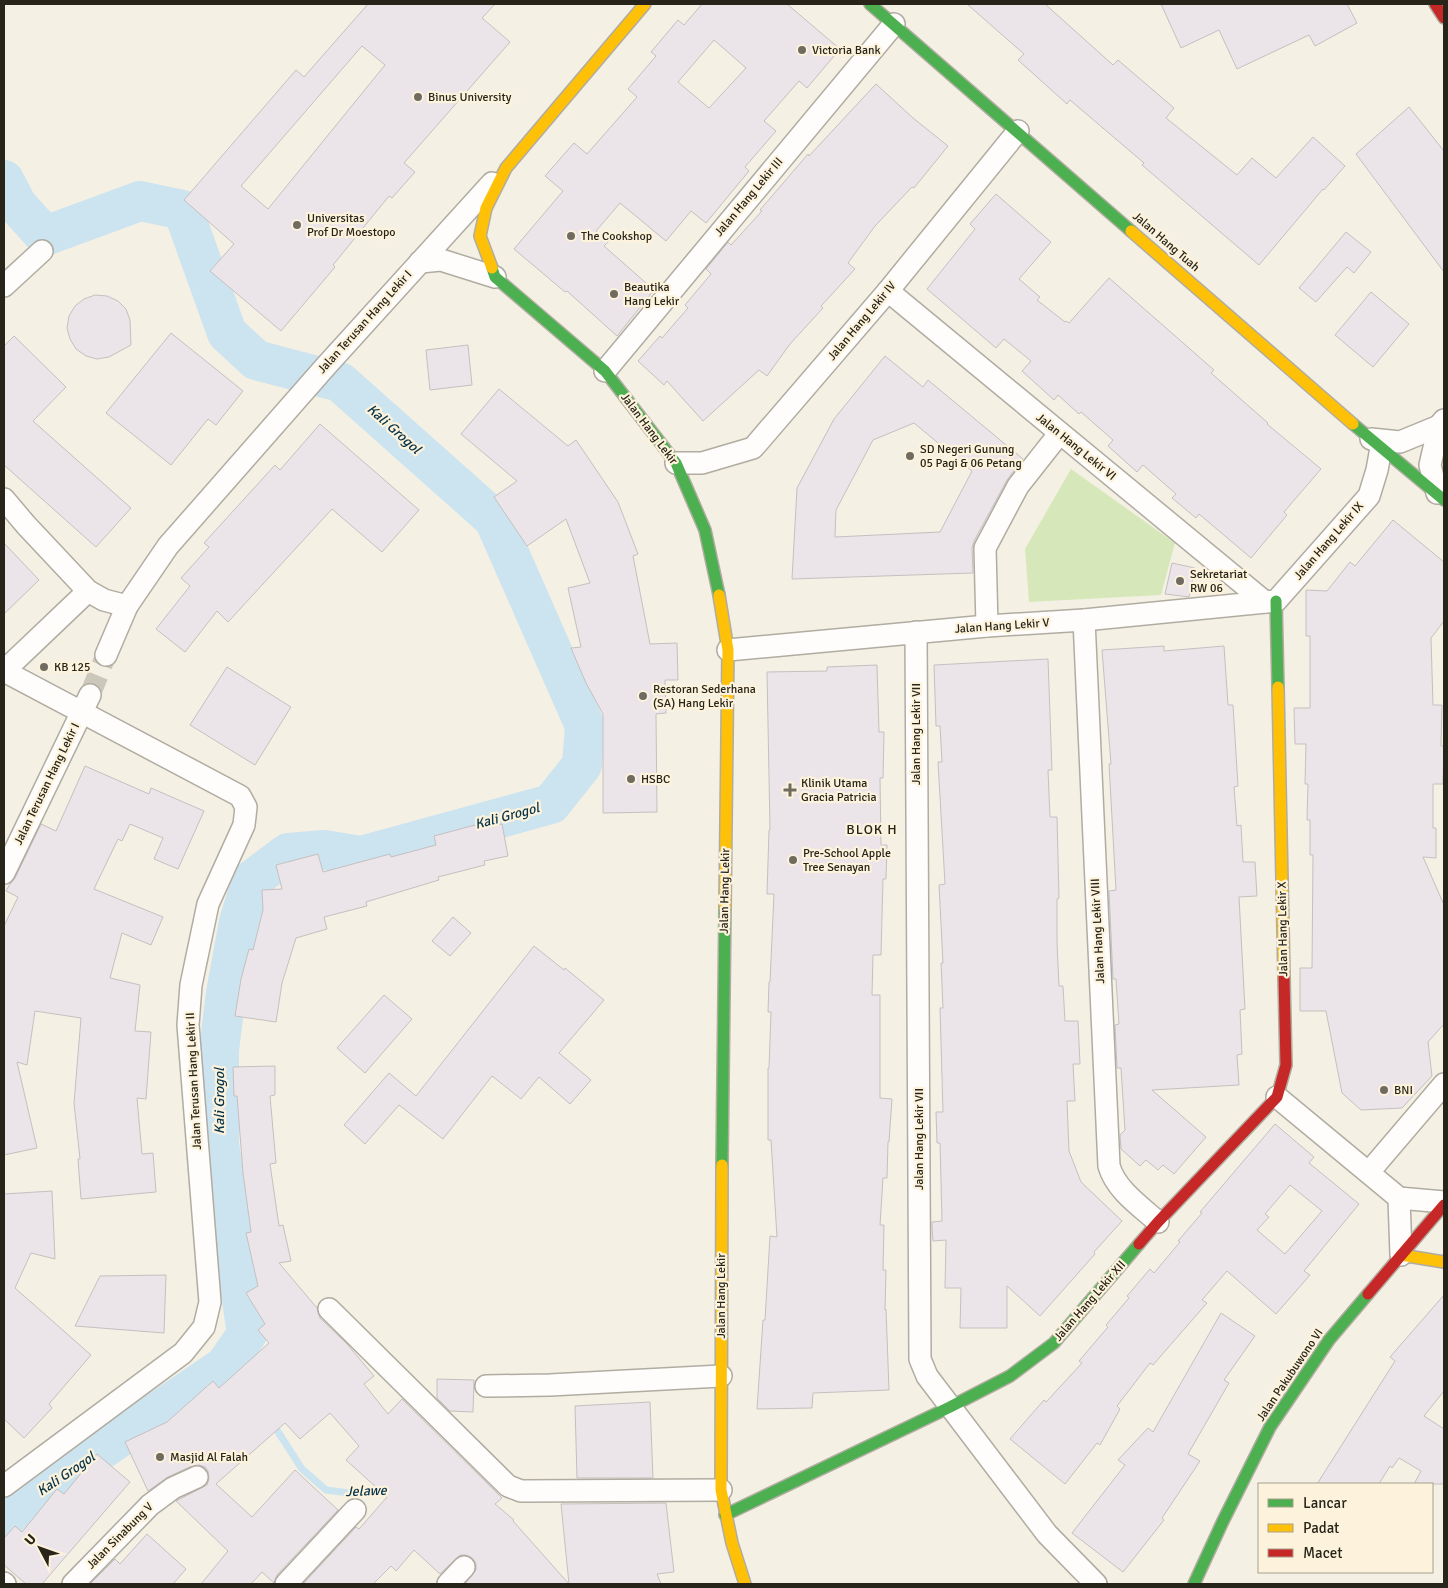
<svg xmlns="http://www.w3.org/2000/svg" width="1448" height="1588" font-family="Signika,sans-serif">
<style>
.green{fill:#d6e8ba}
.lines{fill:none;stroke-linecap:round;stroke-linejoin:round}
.stream{stroke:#cce3f0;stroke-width:7}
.river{stroke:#cce3f0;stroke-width:40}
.building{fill:#ebe4e9;stroke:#c5c0c0;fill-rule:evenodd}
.street-tunnel{stroke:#ccc7bb;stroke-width:21;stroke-dasharray:21 11;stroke-linecap:butt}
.street-casing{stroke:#b1aca1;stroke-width:24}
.fast-casing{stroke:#b1aca1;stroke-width:14}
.slow-casing{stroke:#b1aca1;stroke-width:14}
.jam-casing{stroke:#b1aca1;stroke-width:14}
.street{stroke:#fefdfb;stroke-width:21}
.fast{stroke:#4caf50;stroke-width:11}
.slow{stroke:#ffc107;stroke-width:11}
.jam{stroke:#c62828;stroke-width:11}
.poi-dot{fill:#706b60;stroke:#fdf3dc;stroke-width:2}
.labels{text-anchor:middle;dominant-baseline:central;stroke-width:4.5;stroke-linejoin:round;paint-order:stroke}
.poi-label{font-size:12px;fill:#282419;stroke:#fdf3dc;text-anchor:start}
.street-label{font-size:12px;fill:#282419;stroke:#fdf3dc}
.water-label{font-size:14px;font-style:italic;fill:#08344a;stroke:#fdf3dc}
.neighbourhood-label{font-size:14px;letter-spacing:1px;fill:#282419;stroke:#fdf3dc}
</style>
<rect width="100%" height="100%" fill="#f5f0e4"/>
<!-- green -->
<polygon class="green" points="1071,469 1175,543 1161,595 1029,602 1025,549"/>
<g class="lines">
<!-- stream -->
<g class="stream">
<polyline points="225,1366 238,1381"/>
<polyline points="273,1424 302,1469 326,1490 357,1494 386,1488"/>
</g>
<!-- river -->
<polyline class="river" points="4,180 17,205 45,236 140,201 183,210 227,333 256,360 340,382 494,519 585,726 582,765 551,804 361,856 324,850 288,853 252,880 239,922 226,993 219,1050 219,1144 247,1334 225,1366 17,1507 4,1520"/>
</g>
<!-- building -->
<g class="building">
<path d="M368,4h127l-13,14 28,24 -106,121 11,9 -23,26 -3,-2 -56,69 2,2 -54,64 -71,-60 24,-27 -50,-44 112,-130 8,7zM362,46l23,19 -117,144 -27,-23z"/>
<path d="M702,4h85l53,45 -33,39 -8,-7 -35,40 12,10 -31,36 4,4 -43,52 -15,-12 -25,30 -46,-38 -24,28 13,10 -5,5 50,44 -37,46 -50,-45 -2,1 -51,-43 49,-58 -18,-15 29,-33 13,11 50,-57 -9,-8 28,-33 -5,-4 27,-32 6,5zM714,40l32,28 -37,40 -31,-26z"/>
<polygon points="967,4 1045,4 1113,65 1118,60 1174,108 1166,118 1237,175 1252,158 1276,178 1313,137 1345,166 1324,190 1323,189 1259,265 1142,165 1144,163 1070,100 1067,104 1018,60 1024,54"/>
<polygon points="1161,4 1347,4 1357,23 1315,46 1309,35 1237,69 1219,30 1181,48"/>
<polygon points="876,84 913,118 948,146 914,188 912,187 875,226 848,263 855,269 821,306 823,308 790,344 767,376 759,370 703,421 667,381 664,385 638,361 660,336 662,338 688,308 685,305 711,274 706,269 728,242 731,245 762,211 760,210 808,154 809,156"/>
<polygon points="1409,107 1444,151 1444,272 1356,154"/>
<polygon points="996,194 1051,242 1019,279 1040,297 1037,300 1065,322 1066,321 1069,323 1109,278 1214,370 1211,373 1268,423 1267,424 1321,469 1284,512 1287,515 1251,558 1199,514 1196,518 1172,498 1176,494 1143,465 1137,472 1108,446 1113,440 1081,412 1079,414 1058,395 1054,400 1022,371 1031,361 1004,339 996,348 927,289 975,229 970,224"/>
<polygon points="1346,232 1371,252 1354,273 1347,267 1316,302 1299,288"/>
<polygon points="1371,292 1409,324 1373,367 1335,335"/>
<polygon points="95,295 107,296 118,301 126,309 130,320 131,345 109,357 97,359 86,356 76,349 70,339 67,328 69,316 75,306 84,299"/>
<polygon points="171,333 243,391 216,425 208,419 171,465 106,413"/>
<polygon points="14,336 66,387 33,421 131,508 96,547 4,465 4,346"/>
<polygon points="468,345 472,385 430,390 426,350"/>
<path d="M885,356l38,31 5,-7 95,79 -16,21 -33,61 -2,7 1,25 -181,6 5,-91 37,-69zM914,423l58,48 -32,61 -105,5 1,-27 37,-70z"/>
<polygon points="499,389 568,446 576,440 618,502 638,554 633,556 650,644 677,643 678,680 665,680 666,713 656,714 657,812 603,813 603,714 586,683 571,648 581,647 568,588 590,583 566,519 527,546 494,497 517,481 461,434"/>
<polygon points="320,424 419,510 382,552 332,509 228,622 217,611 185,652 156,629 190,586 181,578 209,547 204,543 275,465 280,470"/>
<polygon points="1393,520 1444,562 1444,621 1431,638 1433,705 1442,705 1441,746 1444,746 1443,784 1433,784 1433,828 1436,828 1436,858 1423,857 1444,905 1444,1024 1428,1042 1432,1076 1402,1108 1361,1110 1342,1093 1326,1011 1300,1011 1300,968 1312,968 1313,855 1310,855 1310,820 1307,820 1308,784 1305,784 1306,744 1295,744 1294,708 1310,708 1310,636 1306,636 1306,590 1327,591 1350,562 1355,566"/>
<polygon points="4,543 39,580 4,614"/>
<polygon points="1172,563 1195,568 1189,597 1165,594"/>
<polygon points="1164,646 1164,651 1224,646 1228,705 1233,705 1238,786 1234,787 1237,826 1241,825 1243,862 1255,862 1257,896 1239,897 1245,1009 1240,1010 1242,1054 1237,1055 1239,1085 1152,1090 1206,1137 1174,1174 1163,1165 1158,1170 1146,1160 1140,1166 1121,1149 1120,1135 1125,1130 1121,1068 1117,1068 1115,1025 1119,1024 1116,979 1113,979 1109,891 1116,890 1109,764 1111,764 1102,650"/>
<polygon points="1048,659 1052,770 1048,770 1050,817 1057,817 1059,898 1057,899 1057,943 1059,986 1063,986 1065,1021 1078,1021 1080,1064 1073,1064 1075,1101 1067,1101 1069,1151 1081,1182 1122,1221 1094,1252 1095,1254 1040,1316 1007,1286 1007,1328 960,1328 961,1288 945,1288 946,1240 933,1241 932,1228 932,1222 942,1221 940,1143 937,1143 936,1112 943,1112 940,1008 943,1008 941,963 943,963 939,885 945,884 938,762 942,762 940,726 936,726 934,665"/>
<polygon points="877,665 879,732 884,732 883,778 880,778 881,845 887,845 886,879 883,879 881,955 873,955 872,995 880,995 880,1098 892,1099 889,1142 888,1142 887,1178 883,1178 880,1225 884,1225 883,1270 886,1270 885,1310 886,1309 889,1390 813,1393 812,1408 757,1409 763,1320 765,1320 770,1236 777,1237 771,1140 768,1140 768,1068 769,1068 771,1012 768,1012 769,982 770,982 774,894 767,894 769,830 770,830 767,672 827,671 827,667"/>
<polygon points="227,667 291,707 255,765 190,725"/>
<polygon points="85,766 149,794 151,788 204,811 178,869 154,859 163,838 130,824 122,841 118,839 94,889 163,917 151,945 122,933 110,978 140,985 135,1031 151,1032 146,1099 137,1098 142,1154 153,1153 156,1192 81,1199 78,1159 80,1159 74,1103 81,1018 35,1011 27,1065 17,1062 37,1148 4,1155 4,926 18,897 6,891 10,884 15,878 41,824 56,831"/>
<polygon points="502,824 508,856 484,861 485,865 438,877 439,880 366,902 367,906 324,917 327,929 296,938 282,983 276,1022 235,1016 241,979 249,949 253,950 263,910 262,890 282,889 276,865 318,854 323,872 390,854 391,857 436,845 434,836 475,825 476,829"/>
<polygon points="453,917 471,933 450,956 432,941"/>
<polygon points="534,946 564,970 565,968 604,1000 559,1053 591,1080 570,1104 539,1077 521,1099 492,1076 443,1139 399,1105 365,1144 344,1125 389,1073 416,1096"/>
<polygon points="384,995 412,1019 365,1073 337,1048"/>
<polygon points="275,1066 275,1095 270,1096 276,1163 270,1164 279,1226 283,1225 291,1261 279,1263 317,1308 320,1318 347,1344 374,1376 364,1384 388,1414 402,1399 502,1498 495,1504 514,1520 513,1521 569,1584 561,1504 666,1503 674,1572 657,1574 661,1584 465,1584 476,1570 476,1563 472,1558 466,1555 460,1555 440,1574 414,1550 396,1571 391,1566 373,1584 303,1584 356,1527 359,1529 387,1497 346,1460 359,1446 330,1413 300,1439 285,1423 216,1484 252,1517 295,1470 338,1510 277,1575 274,1583 262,1572 251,1584 201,1584 228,1551 176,1501 207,1485 209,1479 208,1471 205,1467 199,1465 192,1466 168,1477 148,1491 125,1442 167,1422 213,1381 219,1388 269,1343 258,1330 265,1324 246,1293 258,1286 246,1233 251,1232 243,1173 237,1096 234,1096 233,1067"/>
<path d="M1275,1124l39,33 -5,6 50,41 -55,67 6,4 -34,39 -49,-43 -25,29 5,3 -54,62 -3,-2 -33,43 3,3 -20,36 -3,-2 -32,41 -55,-45 34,-39 2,2 36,-39 -3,-2 29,-34 -2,-2 23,-27 -2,-2 23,-27 4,4 26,-31 -2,-1 24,-28 -2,-1zM1290,1185l32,26 -37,43 -28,-24 12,-13 -4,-3z"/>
<polygon points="52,1191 55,1259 31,1253 15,1288 91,1355 49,1404 52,1408 24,1438 4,1419 4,1194"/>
<polygon points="166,1275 164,1333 75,1326 100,1276"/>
<polygon points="1444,1295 1444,1391 1424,1416 1444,1429 1444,1484 1414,1484 1421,1471 1399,1458 1392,1468 1390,1466 1379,1484 1317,1484 1395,1361 1390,1357"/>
<polygon points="1221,1313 1255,1336 1224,1380 1229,1383 1188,1454 1200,1461 1162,1518 1164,1520 1123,1572 1072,1533 1125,1465 1118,1460 1148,1428 1153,1432"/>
<polygon points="437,1379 474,1380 473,1412 450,1411 437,1398"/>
<polygon points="650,1402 653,1478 577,1478 575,1406"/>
<polygon points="97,1454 130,1482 42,1584 26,1584 4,1565 4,1538 15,1526 22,1532 57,1489 64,1494"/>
<polygon points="147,1534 186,1569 173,1584 90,1584 115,1559 120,1564"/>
</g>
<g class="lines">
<!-- street-tunnel -->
<polyline class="street-tunnel" points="90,695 106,655"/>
<!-- street casing -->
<g class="street-casing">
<g id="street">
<polyline points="420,262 441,260 495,277"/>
<polyline points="4,286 42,251"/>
<polyline points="888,291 1265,602"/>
<polyline points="605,371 894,24"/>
<polyline points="1371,439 1400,442 1439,426"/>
<polyline points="676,463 702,463 753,448 888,291 1018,131"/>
<polyline points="1437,493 1430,465 1439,426 1444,420"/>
<polyline points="4,499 26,525 88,591 104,600 127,606"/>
<path d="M1084,620l25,546c7,24 31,40 49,56"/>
<polyline points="987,626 985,548 1018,486 1059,434"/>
<polyline points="916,632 920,1359 927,1376 1047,1534 1096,1584"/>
<polyline points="728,650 987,626 1084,620 1276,601 1369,496 1377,470 1381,448"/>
<polyline points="106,655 127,606 168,546 326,366 492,183"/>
<polyline points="4,671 88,591"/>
<polyline points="4,873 90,695"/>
<polyline points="1277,1097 1399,1198 1444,1202"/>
<polyline points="1369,1172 1444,1084"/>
<polyline points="1399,1198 1401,1255"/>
<polyline points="329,1309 508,1486 521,1491 721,1490"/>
<polyline points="486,1386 550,1385 721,1376"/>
<polyline points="4,1486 183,1353 204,1327 210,1302 188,1025 191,985 208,904 244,825 246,807 240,796 4,671"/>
<polyline points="4,1583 5,1584"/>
<polyline points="73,1584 150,1505 173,1488 197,1477"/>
<polyline points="286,1584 355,1510"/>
<polyline points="448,1584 464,1567"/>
</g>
</g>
<!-- fast casing -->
<g class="fast-casing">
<g id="fast">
<polyline points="870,4 1131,231"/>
<polyline points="492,268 495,277 605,371 676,463 705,530 719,595"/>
<polyline points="1353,424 1444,500"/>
<polyline points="1276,601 1278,687"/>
<polyline points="722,1165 725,908"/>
<polyline points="725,1515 950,1407 1010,1376 1054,1343 1139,1244"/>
<polyline points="1194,1584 1223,1521 1270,1427 1329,1340 1368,1294"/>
</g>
</g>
<!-- slow casing -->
<g class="slow-casing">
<g id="slow">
<polyline points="1131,231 1353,424"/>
<polyline points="492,268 480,236 486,208 506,168 645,4"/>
<polyline points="719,595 728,650 725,908"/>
<polyline points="1278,687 1284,977"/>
<polyline points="722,1165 721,1490 732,1543 745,1584"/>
<polyline points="1401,1255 1444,1262"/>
</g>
</g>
<!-- jam casing -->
<g class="jam-casing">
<g id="jam">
<polyline points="1435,4 1444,18"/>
<polyline points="1139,1244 1158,1222 1277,1097 1286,1065 1284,977"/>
<polyline points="1368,1294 1444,1205"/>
</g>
</g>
<!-- street -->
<use href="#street" class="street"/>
<!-- fast -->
<use href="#fast" class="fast"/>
<!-- slow -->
<use href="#slow" class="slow"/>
<!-- jam -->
<use href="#jam" class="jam"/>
</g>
<!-- markers -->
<g class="poi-dot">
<circle cx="802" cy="50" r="5"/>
<circle cx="418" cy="97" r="5"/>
<circle cx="297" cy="225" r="5"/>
<circle cx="571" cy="236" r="5"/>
<circle cx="614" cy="294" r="5"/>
<circle cx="910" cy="456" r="5"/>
<circle cx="1180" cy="581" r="5"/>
<circle cx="44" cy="667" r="5"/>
<circle cx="643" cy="696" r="5"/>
<circle cx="631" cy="779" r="5"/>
<path d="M787.5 782.5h5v5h5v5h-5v5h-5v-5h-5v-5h5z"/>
<circle cx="793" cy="860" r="5"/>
<circle cx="1384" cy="1090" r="5"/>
<circle cx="160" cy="1457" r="5"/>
</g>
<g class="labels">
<!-- poi labels -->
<g class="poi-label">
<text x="812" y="50">Victoria Bank</text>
<text x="428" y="97">Binus University</text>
<text x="307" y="218">Universitas<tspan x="307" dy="14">Prof Dr Moestopo</tspan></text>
<text x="581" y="236">The Cookshop</text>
<text x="624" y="287">Beautika<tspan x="624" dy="14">Hang Lekir</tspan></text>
<text x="920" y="449">SD Negeri Gunung<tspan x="920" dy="14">05 Pagi &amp; 06 Petang</tspan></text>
<text x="1190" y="574">Sekretariat<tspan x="1190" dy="14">RW 06</tspan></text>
<text x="54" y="667">KB 125</text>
<text x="653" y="689">Restoran Sederhana<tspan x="653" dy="14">(SA) Hang Lekir</tspan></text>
<text x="641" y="779">HSBC</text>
<text x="801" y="783">Klinik Utama<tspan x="801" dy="14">Gracia Patricia</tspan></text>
<text x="803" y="853">Pre-School Apple<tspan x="803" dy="14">Tree Senayan</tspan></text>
<text x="1394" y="1090">BNI</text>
<text x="170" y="1457">Masjid Al Falah</text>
</g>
<!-- street labels -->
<g class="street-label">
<text transform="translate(749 197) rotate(-50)">Jalan Hang Lekir III</text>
<text transform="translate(1166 242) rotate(41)">Jalan Hang Tuah</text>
<text transform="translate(862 321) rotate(-50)">Jalan Hang Lekir IV</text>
<text transform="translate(365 322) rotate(-48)">Jalan Terusan Hang Lekir I</text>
<text transform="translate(649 429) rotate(53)">Jalan Hang Lekir</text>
<text transform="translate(1076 447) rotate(39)">Jalan Hang Lekir VI</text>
<text transform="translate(1329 541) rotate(-49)">Jalan Hang Lekir IX</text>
<text transform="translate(1002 626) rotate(-4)">Jalan Hang Lekir V</text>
<text transform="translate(916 734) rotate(-90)">Jalan Hang Lekir VII</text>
<text transform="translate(47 784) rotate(-64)">Jalan Terusan Hang Lekir I</text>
<text transform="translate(725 891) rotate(-89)">Jalan Hang Lekir</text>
<text transform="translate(1283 929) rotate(-91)">Jalan Hang Lekir X</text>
<text transform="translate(1098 931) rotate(-93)">Jalan Hang Lekir VIII</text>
<text transform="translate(194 1081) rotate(-93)">Jalan Terusan Hang Lekir II</text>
<text transform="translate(919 1139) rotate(-90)">Jalan Hang Lekir VII</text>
<text transform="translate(721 1296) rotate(-90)">Jalan Hang Lekir</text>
<text transform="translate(1090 1301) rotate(-49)">Jalan Hang Lekir XII</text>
<text transform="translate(1290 1375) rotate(-56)">Jalan Pakubuwono VI</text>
<text transform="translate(120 1536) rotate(-45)">Jalan Sinabung V</text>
</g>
<!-- water labels -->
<g class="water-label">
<text transform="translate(394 429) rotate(42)">Kali Grogol</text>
<text transform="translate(507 816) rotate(-15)">Kali Grogol</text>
<text transform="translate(219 1101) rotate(-90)">Kali Grogol</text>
<text transform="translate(66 1474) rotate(-34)">Kali Grogol</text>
<text transform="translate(366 1491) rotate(-2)">Jelawe</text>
</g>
<!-- neighbourhood labels -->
<g class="neighbourhood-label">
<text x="872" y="829">BLOK H</text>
</g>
</g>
<!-- border -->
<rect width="1448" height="1588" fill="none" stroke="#282419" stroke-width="10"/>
<!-- legend -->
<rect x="1258" y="1483" width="175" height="90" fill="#fdf3dc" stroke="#a8a08e"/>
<rect x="1268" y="1499" width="25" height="8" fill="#4caf50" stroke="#a8a08e"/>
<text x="1303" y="1508" font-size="15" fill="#282419">Lancar</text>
<rect x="1268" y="1524" width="25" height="8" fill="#ffc107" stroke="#a8a08e"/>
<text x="1303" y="1533" font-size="15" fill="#282419">Padat</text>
<rect x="1268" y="1549" width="25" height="8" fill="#c62828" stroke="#a8a08e"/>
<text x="1303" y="1558" font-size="15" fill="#282419">Macet</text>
<!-- north arrow -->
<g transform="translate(40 1548) rotate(311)" stroke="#fdf3dc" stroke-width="4" paint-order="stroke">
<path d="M0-4L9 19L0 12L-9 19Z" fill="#282419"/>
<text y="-8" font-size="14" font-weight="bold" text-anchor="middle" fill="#282419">U</text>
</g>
</svg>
